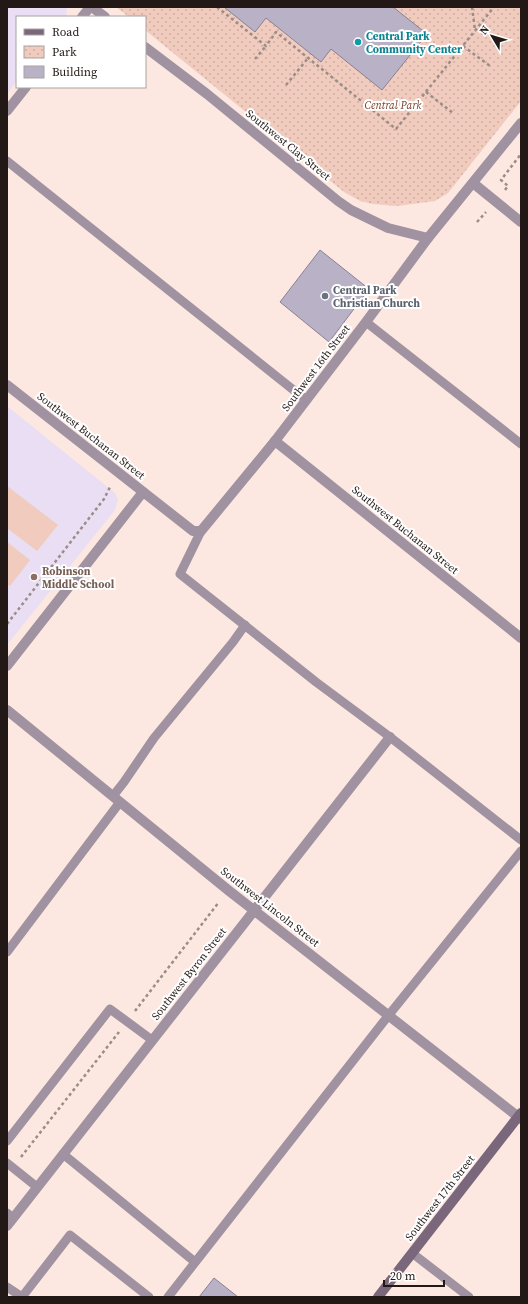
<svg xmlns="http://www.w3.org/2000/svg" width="528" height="1304" font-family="'Source Serif 4',serif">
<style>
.education{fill:#e9def3}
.park{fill:url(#park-dots)}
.pitch{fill:#f0cbbe}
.building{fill:#b9b2c7;stroke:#888195}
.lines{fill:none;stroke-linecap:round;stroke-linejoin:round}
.path{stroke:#9b8c86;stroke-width:2.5;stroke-dasharray:3 3;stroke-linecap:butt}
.service{stroke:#a092a1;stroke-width:9}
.minor{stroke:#a092a1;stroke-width:10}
.secondary{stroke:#7b677c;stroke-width:10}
.culture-dot{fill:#0f9aa8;stroke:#fff;stroke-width:1.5}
.worship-dot{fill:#6b7280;stroke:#fff;stroke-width:1.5}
.education-dot{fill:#8d6e63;stroke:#fff;stroke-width:1.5}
.labels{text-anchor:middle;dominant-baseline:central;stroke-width:4;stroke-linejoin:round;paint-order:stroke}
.culture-label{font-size:11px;font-weight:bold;fill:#0d838f;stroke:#fff;text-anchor:start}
.park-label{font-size:11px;font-style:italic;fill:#7b402b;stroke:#fff}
.street-label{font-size:11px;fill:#221916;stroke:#fff}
.worship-label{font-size:11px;font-weight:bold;fill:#5b616d;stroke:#fff;text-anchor:start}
.education-label{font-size:11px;font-weight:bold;fill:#785e54;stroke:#fff;text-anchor:start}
</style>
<defs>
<pattern id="park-dots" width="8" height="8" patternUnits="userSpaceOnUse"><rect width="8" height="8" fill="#f0cbbe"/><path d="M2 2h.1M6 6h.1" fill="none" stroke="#ceaea3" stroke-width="1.8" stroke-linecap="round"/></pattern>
</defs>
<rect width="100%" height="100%" fill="#fde8e1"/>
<!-- education -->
<g class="education">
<polygon points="7,7 67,7 66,17 17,17 17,81 7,94"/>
<polygon points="7,406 115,493 118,500 115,510 7,645"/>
</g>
<!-- park -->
<polygon class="park" points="116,7 521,7 521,101 448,193 435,201 397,206 373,204 360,201 344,192 145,30 145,17 129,17"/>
<!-- pitch -->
<g class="pitch">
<polygon points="7,486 58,525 37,551 7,528"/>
<polygon points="7,542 30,560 10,586 7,584"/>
</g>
<!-- building -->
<g class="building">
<polygon points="224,7 393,7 427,34 382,90 331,49 321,62 266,18 255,32"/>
<polygon points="320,250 369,289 329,342 280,302"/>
<polygon points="214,1278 238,1297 199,1297"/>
</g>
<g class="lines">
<!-- path -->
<g class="path">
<polyline points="217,7 266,46 276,32 396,129 494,7"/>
<polyline points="472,7 475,30"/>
<polyline points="463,46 490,66"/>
<polyline points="255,59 266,46"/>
<polyline points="286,85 309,57"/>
<polyline points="426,92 453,113"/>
<polyline points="505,190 508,186 501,180 521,154"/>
<polyline points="477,222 486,212"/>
<polyline points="7,624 104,499 111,485"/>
<polyline points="135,1011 219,902"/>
<polyline points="21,1157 119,1032"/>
</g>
<!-- service -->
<g class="service">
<polyline points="7,161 306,400"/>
<polyline points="366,322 521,444"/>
<polyline points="201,531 180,574 316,682 390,737 521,840"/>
<polyline points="113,796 124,782 154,738 233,642 245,625"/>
<polyline points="7,952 120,802"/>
<polyline points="7,1141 110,1009 152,1040"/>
<polyline points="63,1154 195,1262"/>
<polyline points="7,1163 37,1187"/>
<polyline points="7,1213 13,1218"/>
<polyline points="412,1253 469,1297"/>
<polyline points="7,1287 22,1297"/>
<polyline points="22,1297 70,1235 149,1297"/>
<polyline points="168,1297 388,1016 521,851"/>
</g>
<!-- minor -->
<g class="minor">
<polyline points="92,7 105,17"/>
<polyline points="82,17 90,7"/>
<polyline points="145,47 207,94 338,201 351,210 388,228 428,238"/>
<polyline points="7,111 26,87"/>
<polyline points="473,183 521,222"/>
<polyline points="7,385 193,531 201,531 275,441 366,322 428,238 521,123"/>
<polyline points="275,441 521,638"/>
<polyline points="7,666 143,492"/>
<polyline points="7,710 228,890 521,1119"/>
<polyline points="7,1226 390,737"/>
</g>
<!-- secondary -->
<polyline class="secondary" points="378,1297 521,1113"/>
</g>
<!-- markers -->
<circle class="culture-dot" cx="358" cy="42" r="4"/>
<circle class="worship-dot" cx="325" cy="296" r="4"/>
<circle class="education-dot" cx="34" cy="577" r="4"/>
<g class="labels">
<!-- culture labels -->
<g class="culture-label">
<text x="366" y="36">Central Park<tspan x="366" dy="13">Community Center</tspan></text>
</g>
<!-- park labels -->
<g class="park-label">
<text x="393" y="105">Central Park</text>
</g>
<!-- street labels -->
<g class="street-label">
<text transform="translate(288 145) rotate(39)">Southwest Clay Street</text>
<text transform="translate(316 368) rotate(-53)">Southwest 16th Street</text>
<text transform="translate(91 436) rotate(38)">Southwest Buchanan Street</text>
<text transform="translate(405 530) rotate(39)">Southwest Buchanan Street</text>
<text transform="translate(270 907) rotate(38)">Southwest Lincoln Street</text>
<text transform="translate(189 974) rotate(-52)">Southwest Byron Street</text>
<text transform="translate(440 1198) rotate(-52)">Southwest 17th Street</text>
</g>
<!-- worship labels -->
<g class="worship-label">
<text x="333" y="290">Central Park<tspan x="333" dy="13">Christian Church</tspan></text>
</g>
<!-- education labels -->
<g class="education-label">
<text x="42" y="571">Robinson<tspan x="42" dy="13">Middle School</tspan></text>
</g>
</g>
<!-- border -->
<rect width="528" height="1304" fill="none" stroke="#221916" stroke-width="16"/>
<!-- legend -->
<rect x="16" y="16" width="130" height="72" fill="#ffffff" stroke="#a7a3a2"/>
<rect x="24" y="29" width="20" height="6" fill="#7b677c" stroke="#a7a3a2"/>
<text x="52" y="36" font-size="12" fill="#221916">Road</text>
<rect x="24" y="46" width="20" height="12" fill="url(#park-dots)" stroke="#a7a3a2"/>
<text x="52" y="56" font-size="12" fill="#221916">Park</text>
<rect x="24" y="66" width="20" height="12" fill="#b9b2c7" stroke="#a7a3a2"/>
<text x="52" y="76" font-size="12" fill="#221916">Building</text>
<!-- north arrow -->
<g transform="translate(492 36) rotate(308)" stroke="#ffffff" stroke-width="3" paint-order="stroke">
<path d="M0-3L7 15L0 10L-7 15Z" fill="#221916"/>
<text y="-6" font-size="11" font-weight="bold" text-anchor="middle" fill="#221916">N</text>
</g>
<!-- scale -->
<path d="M384 1280v6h60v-6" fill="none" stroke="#221916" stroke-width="2"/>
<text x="390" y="1280" font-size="12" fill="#221916" stroke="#ffffff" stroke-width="3" paint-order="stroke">20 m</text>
</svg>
